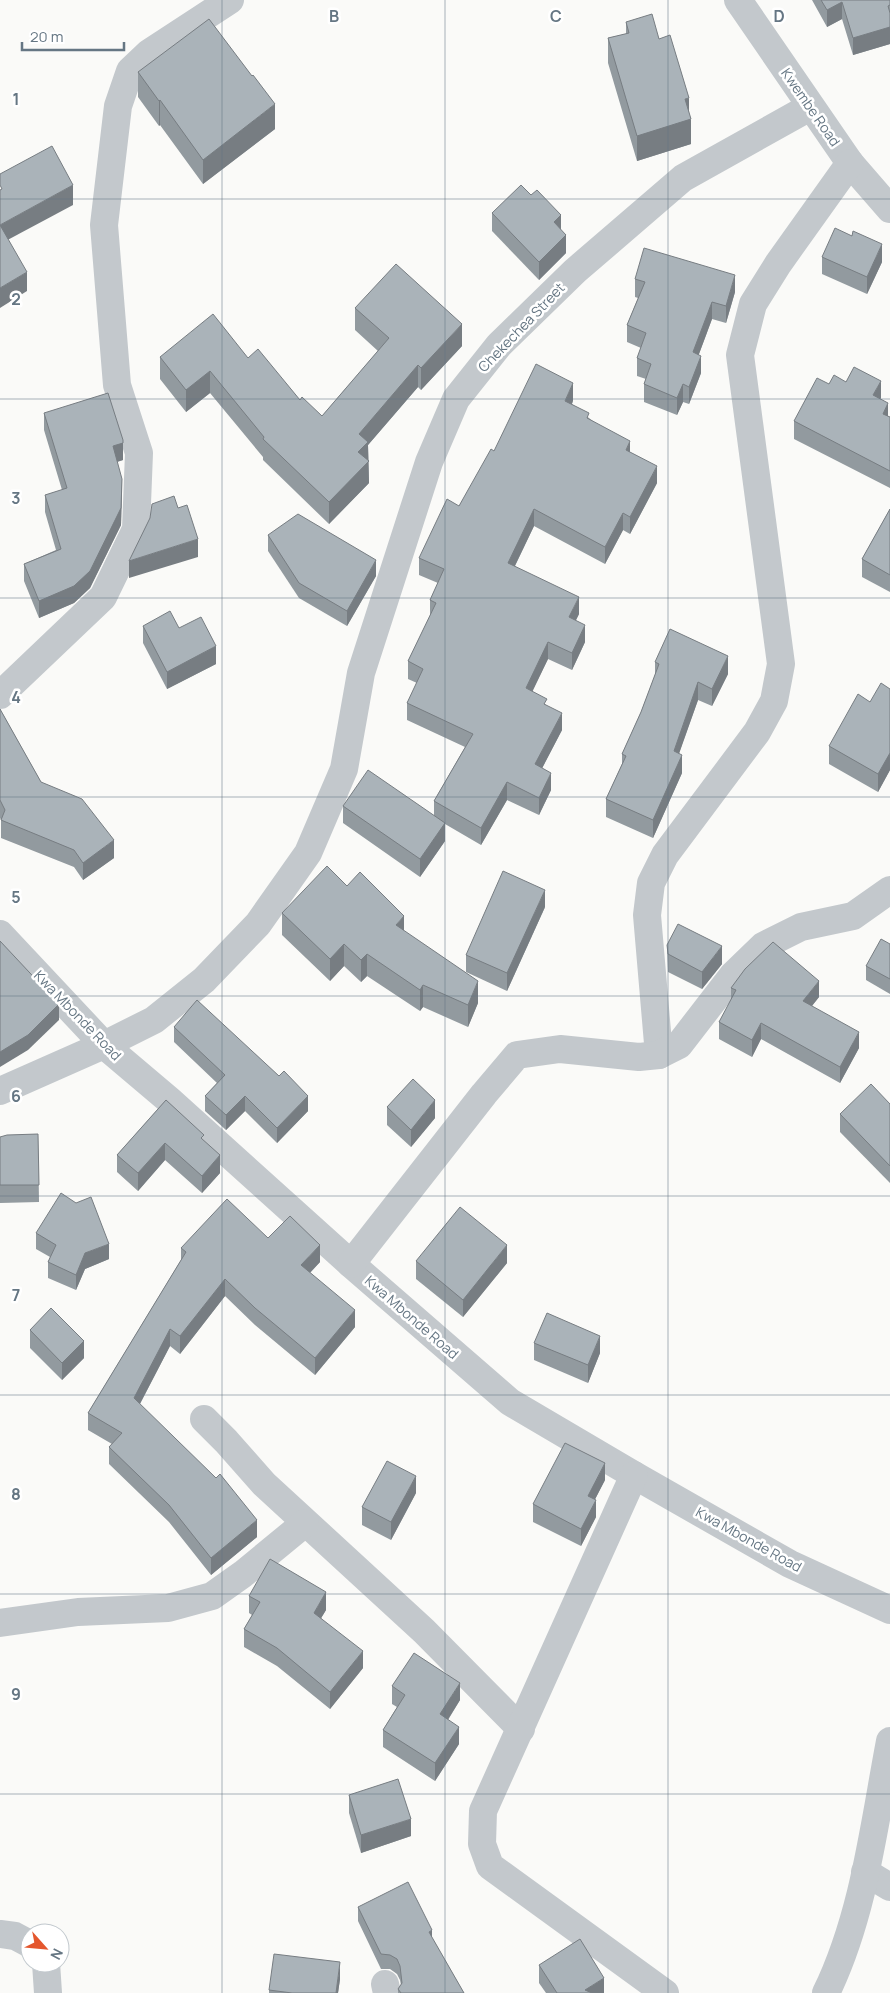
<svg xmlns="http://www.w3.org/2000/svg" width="890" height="1993" font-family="Manrope,sans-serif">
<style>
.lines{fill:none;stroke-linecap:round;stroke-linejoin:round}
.minor{stroke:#c3c8cc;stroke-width:28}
.wall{fill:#929a9f}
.shaded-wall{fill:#777d82}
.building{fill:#aab3b9;stroke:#777d82}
.grid{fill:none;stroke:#657683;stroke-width:1;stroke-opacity:0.55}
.labels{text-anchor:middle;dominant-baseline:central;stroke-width:5;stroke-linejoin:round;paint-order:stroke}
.street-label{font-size:14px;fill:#657683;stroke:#fff}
.grid-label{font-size:16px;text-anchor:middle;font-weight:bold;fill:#657683;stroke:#fff;stroke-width:5;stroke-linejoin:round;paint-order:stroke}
</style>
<rect width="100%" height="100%" fill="#fafaf8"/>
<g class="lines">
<!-- minor -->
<g class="minor">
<polyline points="738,0 850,163 890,209"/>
<polyline points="0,695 103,597 136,529 139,453 117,385 104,225 118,106 130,71 149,53 230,0"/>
<polyline points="0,934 104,1045 169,1100 351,1264 510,1402 634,1475 790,1564 890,1610"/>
<polyline points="659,1055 647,915 651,883 665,855 757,732 774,701 781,664 740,355 753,304 778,264 850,163"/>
<polyline points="0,1091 104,1045 154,1020 204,980 258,924 308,853 344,769 361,673 429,462 456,399 499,345 575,271 683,178 810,107"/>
<polyline points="351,1264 484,1094 517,1055 560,1049 639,1057 659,1055 679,1045 733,975 763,946 801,927 853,916 890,890"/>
<polyline points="204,1419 226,1441 264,1484 424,1631 521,1729"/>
<polyline points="634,1475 483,1811 482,1844 490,1866 665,1993"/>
<polyline points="0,1623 78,1612 168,1608 212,1596 243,1574 305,1523"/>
<polyline points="865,1872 890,1887"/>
<polyline points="0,1934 15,1936 30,1944"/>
<polyline points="46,1963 48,1993"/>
<polyline points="385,1984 387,1993"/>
<path d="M826,1993c38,-78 48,-168 64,-252"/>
</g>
</g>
<!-- wall -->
<g class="wall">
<polygon points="812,0 890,0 890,44 853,55 842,19 827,27"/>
<polygon points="626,22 659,39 689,112 691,144 637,161 608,63 608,38 626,34"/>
<polygon points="138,72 275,129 203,184 160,125 159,126 138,97"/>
<polygon points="492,213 561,230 566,253 539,280 492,231"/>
<polygon points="822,257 882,262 867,294 822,274"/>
<polygon points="635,279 735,292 726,323 712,319 699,354 701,373 689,404 683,402 677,415 644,402 644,384 646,379 637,376 637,358 641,348 627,342 627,325 638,298 635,297"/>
<polygon points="355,308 462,346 421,390 418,387 368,445 369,483 329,524 263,460 263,457 210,393 186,412 160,379 160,357 248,358 300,400 322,416 378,351 355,330"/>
<polygon points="846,382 880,399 888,416 890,417 890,488 794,439 794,421"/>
<polygon points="573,401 572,404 630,452 657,483 630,534 623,530 605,564 534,526 515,566 579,614 576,620 585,642 572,670 548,659 532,691 547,706 562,730 542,768 551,790 539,815 507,800 481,845 445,824 445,841 420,877 343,823 343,806 434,816 434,801 465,747 407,720 407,703 417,683 408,679 408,661 430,616 430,600 438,583 419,575 419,558 459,506 494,451"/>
<polygon points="44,413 123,460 117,462 122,496 121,525 90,588 74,603 39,618 24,581 24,564 56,550 45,512 45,495 62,490 44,430"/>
<polygon points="890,509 890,592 862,577 862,559"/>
<polygon points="268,535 376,576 347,626 299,598 268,551"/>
<polygon points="143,626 179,628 216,664 167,689 143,643"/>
<polygon points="655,662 728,674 712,706 698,700 679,753 682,773 653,838 606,817 606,799 622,764 622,754 641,712 655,675"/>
<polygon points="890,689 890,770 878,792 829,764 829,746 870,702"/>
<polygon points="0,709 41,782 114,858 83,880 74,867 1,838 1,820 0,818"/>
<polygon points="347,886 404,931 478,1003 468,1027 423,1007 420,1011 367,976 361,982 344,966 330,981 282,935 282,913"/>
<polygon points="545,907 507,991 466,972 466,955"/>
<polygon points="890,944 890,994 866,980 866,966"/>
<polygon points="667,945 722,964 702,989 668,972"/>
<polygon points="731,988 819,997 812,1006 859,1048 840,1083 761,1039 752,1057 719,1039 719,1022 731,1001"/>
<polygon points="174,1027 308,1111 277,1143 245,1111 226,1130 205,1111 205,1096 217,1083 174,1042"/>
<polygon points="166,1100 204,1141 220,1173 202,1193 165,1160 138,1191 117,1172 117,1155"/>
<polygon points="890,1104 890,1183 840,1132 840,1114"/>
<polygon points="387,1107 435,1118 411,1147 387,1125"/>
<polygon points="38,1134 39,1202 0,1203 0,1137"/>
<polygon points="36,1233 109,1259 85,1269 76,1290 48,1278 48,1262 50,1257 36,1249"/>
<polygon points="268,1238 320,1262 310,1273 355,1327 315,1375 255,1325 225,1296 180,1354 170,1346 140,1404 257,1537 211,1575 169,1522 109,1464 109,1447 112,1444 88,1430 88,1413 181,1260 181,1248"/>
<polygon points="416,1261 507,1263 463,1317 416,1279"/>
<polygon points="30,1330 84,1358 62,1380 30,1348"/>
<polygon points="534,1343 600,1353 588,1383 534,1360"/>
<polygon points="605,1480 595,1499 596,1517 581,1546 533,1522 533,1504"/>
<polygon points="416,1493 391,1540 362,1525 362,1507"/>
<polygon points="249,1596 326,1610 321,1618 363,1668 330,1709 277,1666 244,1647 244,1629 252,1615 249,1613"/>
<polygon points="392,1686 460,1700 448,1720 459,1744 435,1781 383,1747 383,1730 397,1707 392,1704"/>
<polygon points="349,1795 411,1836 361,1853 349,1813"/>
<polygon points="358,1907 432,1938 464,1993 398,1993 398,1989 401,1985 400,1980 397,1974 390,1969 381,1969 358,1921"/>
<polygon points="539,1965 604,1993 546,1993 539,1983"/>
<polygon points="340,1979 338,1993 269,1993 269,1990"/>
</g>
<!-- shaded-wall -->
<g class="shaded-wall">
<polygon points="842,2 842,19 827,27 827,10"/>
<polygon points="890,27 890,44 853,55 853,38"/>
<polygon points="689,98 689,120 691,119 691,144 637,161 637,136 685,99"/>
<polygon points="160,100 160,125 159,126 159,101"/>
<polygon points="275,104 275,129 203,184 203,160"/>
<polygon points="73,185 73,205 0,244 0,225"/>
<polygon points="561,215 561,232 554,222"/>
<polygon points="566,235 566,253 539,280 539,262"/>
<polygon points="882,244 882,262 867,294 867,277"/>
<polygon points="27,272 27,291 0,308 0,288"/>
<polygon points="735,275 735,292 726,323 726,306"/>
<polygon points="712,302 712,319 693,370 693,352"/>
<polygon points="462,324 462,346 421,390 421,368"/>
<polygon points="701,356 701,373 689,404 689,387"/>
<polygon points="418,365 418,387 368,445 369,483 329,524 329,502 359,434"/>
<polygon points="210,371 210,393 186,412 186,390"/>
<polygon points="881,381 881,398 873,412 873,395"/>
<polygon points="573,383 573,401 565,418 565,401"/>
<polygon points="683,384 683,402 677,415 677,398"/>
<polygon points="888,403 888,421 883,414"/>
<polygon points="123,440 123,460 113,463 113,446"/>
<polygon points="630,441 630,458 626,450"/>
<polygon points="657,466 657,483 630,534 630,517"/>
<polygon points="122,479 121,525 90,588 74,603 39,618 39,601"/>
<polygon points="534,509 534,526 508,580 508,563"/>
<polygon points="623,513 623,530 605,564 605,547"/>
<polygon points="198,539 198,557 129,578 129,561"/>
<polygon points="376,560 376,576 347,626 347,611"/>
<polygon points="579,597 579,614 569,634 569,617"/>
<polygon points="585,625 585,642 572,670 572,653"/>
<polygon points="548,642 548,659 526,705 526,688"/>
<polygon points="216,646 216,664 167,689 167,672"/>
<polygon points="728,656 728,674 712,706 712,689"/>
<polygon points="698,682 698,700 674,768 674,751"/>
<polygon points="562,713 562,730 535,782 535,764"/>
<polygon points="890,753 890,770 878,792 878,774"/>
<polygon points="682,755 682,773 653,838 653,820"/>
<polygon points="551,773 551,790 539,815 539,798"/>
<polygon points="507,782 507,800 481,845 481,828"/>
<polygon points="445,823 445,841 420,877 420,859"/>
<polygon points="114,840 114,858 83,880 83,863"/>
<polygon points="545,890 545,907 507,991 507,973"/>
<polygon points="404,916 404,937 396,925"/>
<polygon points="344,944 344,966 330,981 330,959"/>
<polygon points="722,946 722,964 702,989 702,972"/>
<polygon points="367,954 367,976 361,982 361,960"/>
<polygon points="478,981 478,1003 468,1027 468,1005"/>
<polygon points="819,981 819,997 803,1017 803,1001"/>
<polygon points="423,985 423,1007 420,1011 420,990"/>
<polygon points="59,1004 59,1020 28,1050 0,1067 0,1052"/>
<polygon points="761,1023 761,1039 752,1057 752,1040"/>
<polygon points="859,1032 859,1048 840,1083 840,1067"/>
<polygon points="245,1096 245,1111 226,1130 226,1115"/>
<polygon points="308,1096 308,1111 277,1143 277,1128"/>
<polygon points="435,1100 435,1118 411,1147 411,1130"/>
<polygon points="165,1143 165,1160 138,1191 138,1173"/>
<polygon points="220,1155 220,1173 202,1193 202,1176"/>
<polygon points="109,1244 109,1259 85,1269 76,1290 76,1275 85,1253"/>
<polygon points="320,1245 320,1262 301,1282 301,1265"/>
<polygon points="507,1245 507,1263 463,1317 463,1300"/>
<polygon points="225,1279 225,1296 180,1354 180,1336"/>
<polygon points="355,1310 355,1327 315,1375 315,1358"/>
<polygon points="170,1329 170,1346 134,1415 134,1398"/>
<polygon points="600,1336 600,1353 588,1383 588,1365"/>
<polygon points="84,1341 84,1358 62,1380 62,1363"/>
<polygon points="605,1463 605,1480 588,1513 588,1496"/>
<polygon points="416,1476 416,1493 391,1540 391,1522"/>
<polygon points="596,1500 596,1517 581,1546 581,1529"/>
<polygon points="257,1520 257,1537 211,1575 211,1558"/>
<polygon points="326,1592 326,1610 314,1630 314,1613"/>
<polygon points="363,1651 363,1668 330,1709 330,1692"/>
<polygon points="460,1683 460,1700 440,1732 440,1714"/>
<polygon points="459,1727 459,1744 435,1781 435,1763"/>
<polygon points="411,1819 411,1836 361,1853 361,1835"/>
<polygon points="432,1930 432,1945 429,1932"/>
<polygon points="340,1962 340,1979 338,1993 336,1993"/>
<polygon points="604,1978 604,1993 585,1993 585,1990"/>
</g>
<!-- building -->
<g class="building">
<polygon points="821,0 890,0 890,5 888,6 890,13 890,27 853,38 842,2 827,10"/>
<polygon points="652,14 659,39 670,35 689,98 685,99 691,119 637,136 608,38 629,33 626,22"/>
<polygon points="209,19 252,76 253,75 275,104 203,160 160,100 159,101 138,72"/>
<polygon points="52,146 73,185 0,225 0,190 2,189 0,185 0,174"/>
<polygon points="521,185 531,195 537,190 561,215 554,222 566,235 539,262 492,213"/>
<polygon points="0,225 27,272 0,288"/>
<polygon points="835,228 852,236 853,231 882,244 867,277 822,257"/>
<polygon points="644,248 735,275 726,306 712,302 693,352 701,356 689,387 683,384 677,398 644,384 651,364 637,358 646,333 627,325 645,282 635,279"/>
<polygon points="396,264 462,324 421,368 418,365 359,434 368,442 358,452 369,461 329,502 263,439 264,437 210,371 186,390 160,357 213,314 248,358 258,349 300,400 302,397 322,416 389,338 355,308"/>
<polygon points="536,364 573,383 565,401 589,413 587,418 630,441 626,450 657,466 630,517 623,513 605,547 534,509 508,563 579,597 569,617 585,625 572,653 548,642 526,688 547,699 544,704 562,713 535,764 551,773 539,798 507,782 481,828 434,801 473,734 407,703 423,669 408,661 436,603 430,600 444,569 419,558 447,499 459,506 491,449 494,451"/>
<polygon points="854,367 881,381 873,395 888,403 883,414 890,417 890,471 794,421 817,378 829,384 834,375 846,382"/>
<polygon points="108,393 123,440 123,443 113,446 122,479 121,508 90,571 74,586 39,601 24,564 61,549 45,495 67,488 44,413"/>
<polygon points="174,496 178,508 187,505 198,539 129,561 150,518 152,504"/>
<polygon points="890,509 890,575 862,559"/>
<polygon points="298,514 376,560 347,611 299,583 268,535"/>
<polygon points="170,611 179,628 201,617 216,646 167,672 143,626"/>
<polygon points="670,629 728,656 712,689 698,682 674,751 682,755 653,820 606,799 626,756 622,754 641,712 659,664 655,662"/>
<polygon points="881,683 890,689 890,753 878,774 829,746 858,694 870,702"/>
<polygon points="0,709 41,782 82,799 114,840 83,863 74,850 1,820 5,810 0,800"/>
<polygon points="368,770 445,823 420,859 343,806"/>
<polygon points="327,866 347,886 360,872 404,916 396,925 478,981 468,1005 423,985 420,990 367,954 361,960 344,944 330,959 282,913"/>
<polygon points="503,871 545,890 507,973 466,955"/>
<polygon points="678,924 722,946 702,972 668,954 667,945"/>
<polygon points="881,939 890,944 890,979 866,966"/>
<polygon points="0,941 59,1004 28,1035 0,1052"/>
<polygon points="773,942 819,981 803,1001 859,1032 840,1067 761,1023 752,1040 719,1022 736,990 731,988 745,969"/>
<polygon points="197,1000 279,1076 284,1071 308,1096 277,1128 245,1096 226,1115 205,1096 225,1075 174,1027"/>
<polygon points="413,1079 435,1100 411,1130 387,1107"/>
<polygon points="871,1084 890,1104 890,1166 840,1114"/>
<polygon points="166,1100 204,1135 201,1138 220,1155 202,1176 165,1143 138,1173 117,1155"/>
<polygon points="38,1134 39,1185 0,1185 0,1137 7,1135"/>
<polygon points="61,1193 76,1203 91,1197 109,1244 85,1253 76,1275 48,1262 56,1245 36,1233"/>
<polygon points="227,1199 268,1238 290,1216 320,1245 301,1265 355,1310 315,1358 255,1308 225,1279 180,1336 170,1329 134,1398 216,1478 220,1474 257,1520 211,1558 169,1505 109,1447 122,1433 88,1413 186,1252 181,1248"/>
<polygon points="460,1207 507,1245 463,1300 416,1261"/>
<polygon points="51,1308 84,1341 62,1363 30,1330"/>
<polygon points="547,1313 600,1336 588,1365 534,1343"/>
<polygon points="565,1443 605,1463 588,1496 596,1500 581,1529 533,1504"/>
<polygon points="387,1461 416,1476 391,1522 362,1507"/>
<polygon points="270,1559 326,1592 314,1613 363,1651 330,1692 277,1648 244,1629 260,1602 249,1596"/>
<polygon points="414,1653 460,1683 440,1714 459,1727 435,1763 383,1730 405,1695 392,1686"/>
<polygon points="398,1779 411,1819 361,1835 349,1795"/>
<polygon points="408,1882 432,1930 429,1932 464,1993 401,1993 398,1989 402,1983 400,1966 397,1959 390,1955 381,1954 358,1907"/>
<polygon points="580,1939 604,1978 585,1990 592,1993 557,1993 539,1965"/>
<polygon points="274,1954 340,1962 336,1993 292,1993 269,1990"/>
</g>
<!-- grid -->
<path class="grid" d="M222,0v1993M445,0v1993M668,0v1993M0,199h890M0,399h890M0,598h890M0,797h890M0,996h890M0,1196h890M0,1395h890M0,1594h890M0,1794h890"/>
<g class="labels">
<!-- street labels -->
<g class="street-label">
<text transform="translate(811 107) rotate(55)">Kwembe Road</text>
<text transform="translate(521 327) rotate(-46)">Chekechea Street</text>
<text transform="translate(78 1015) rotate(46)">Kwa Mbonde Road</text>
<text transform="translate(412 1317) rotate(41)">Kwa Mbonde Road</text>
<text transform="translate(749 1539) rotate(29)">Kwa Mbonde Road</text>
</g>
</g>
<g class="grid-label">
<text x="334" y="22">B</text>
<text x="556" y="22">C</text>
<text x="779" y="22">D</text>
<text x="16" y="105">1</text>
<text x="16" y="305">2</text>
<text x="16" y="504">3</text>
<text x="16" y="703">4</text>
<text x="16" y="903">5</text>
<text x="16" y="1102">6</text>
<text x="16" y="1301">7</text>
<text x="16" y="1500">8</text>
<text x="16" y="1700">9</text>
</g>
<!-- north arrow -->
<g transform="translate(45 1948) rotate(117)"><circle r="24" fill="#ffffff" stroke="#c1c8cd"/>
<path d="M0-4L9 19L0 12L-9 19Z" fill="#e4572e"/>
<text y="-8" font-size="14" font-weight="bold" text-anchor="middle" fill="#657683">N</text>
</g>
<!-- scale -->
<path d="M22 42v8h102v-8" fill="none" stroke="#657683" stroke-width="2.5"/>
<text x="30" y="42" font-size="15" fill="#657683" stroke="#ffffff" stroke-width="4" paint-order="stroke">20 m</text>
</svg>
